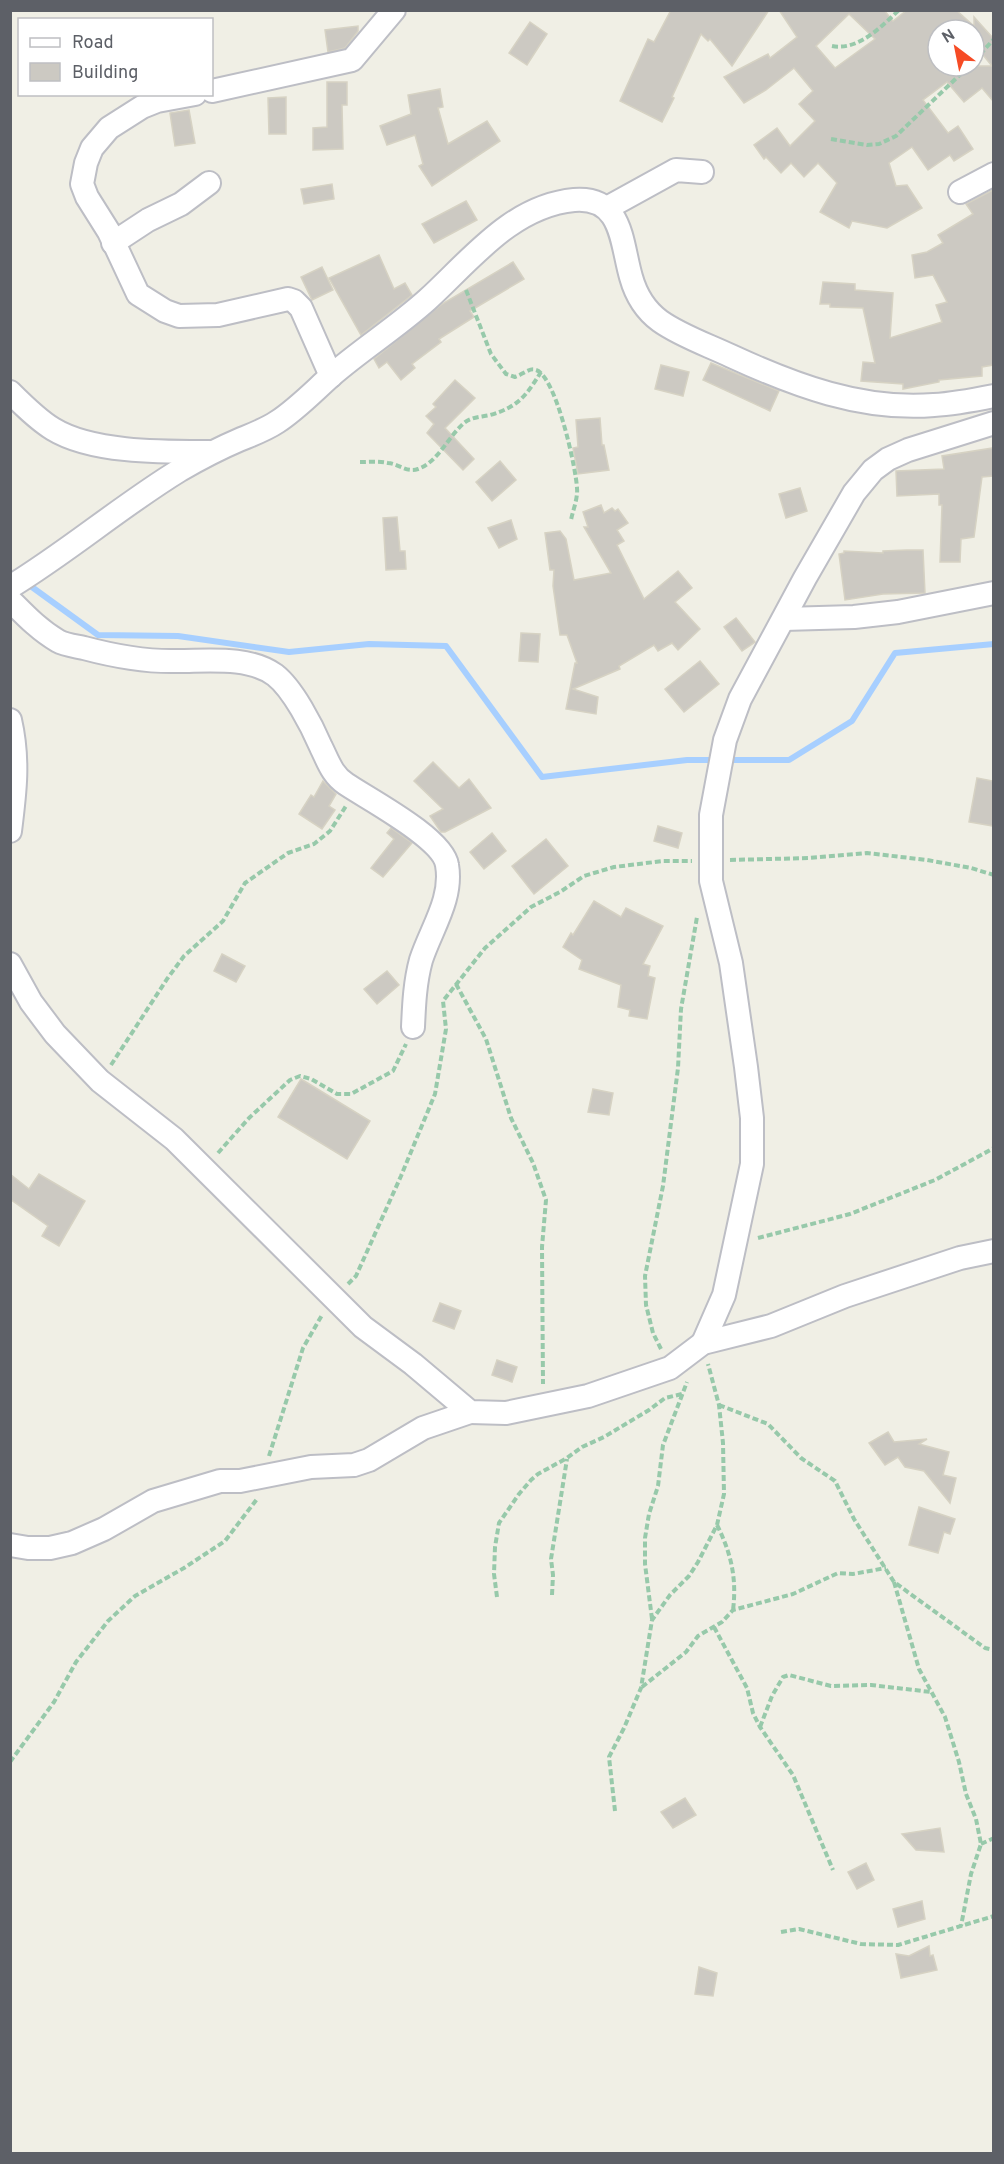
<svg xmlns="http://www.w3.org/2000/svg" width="1004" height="2164" font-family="Overpass,sans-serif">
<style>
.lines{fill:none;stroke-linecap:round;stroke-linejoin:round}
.stream{stroke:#a7cfff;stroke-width:6}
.building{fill:#ccc9c2;stroke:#d6d2c3;stroke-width:1.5;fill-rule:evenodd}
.minor-casing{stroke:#bdbec5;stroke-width:26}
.path{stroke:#97c9aa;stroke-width:4;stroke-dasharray:6 3;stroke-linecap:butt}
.minor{stroke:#fff;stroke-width:22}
</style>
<rect width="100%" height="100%" fill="#f0efe5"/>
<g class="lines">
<!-- stream -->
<polyline class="stream" points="25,582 98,635 178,636 289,652 369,644 446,646 542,777 687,760 789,760 852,721 895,653 994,644"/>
</g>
<!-- building -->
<g class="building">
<polygon points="671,10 769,10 732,66 710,39 708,41 701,34 672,97 674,98 662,122 620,101 648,39 654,42"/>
<path d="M779,10h105l9,11 14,-11h49l18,16v-9l19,21v63l-11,-13 -18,14 -17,-20 -24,18 25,33 10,-7 15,23 -19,12 -4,-6 -22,15 -16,-23 -23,16 7,23 11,-1 15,23 -35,20 -35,-7 -3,7 -29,-16 17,-29 -19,-20 -14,14 -13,-14 -10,10 -15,-16 -2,2 -10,-14 23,-17 13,18 25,-25 -16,-17 14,-13 -19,-23 -28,22 -22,13 -20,-26 44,-23 2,4 27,-21zM849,14l26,25 -40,29 -19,-22zM938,30h36v14l18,22h-54z"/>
<polygon points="530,22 547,34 527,65 509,53"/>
<polygon points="358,26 358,31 345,48 328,52 325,30"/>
<polygon points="327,82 347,82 347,105 342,105 343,149 313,150 313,128 327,127"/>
<polygon points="440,89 443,107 438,108 448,144 487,121 500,141 432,186 419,166 423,164 415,135 387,145 380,126 411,114 408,95"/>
<polygon points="286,97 286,134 269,134 268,98"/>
<polygon points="189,110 195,143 175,146 170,113"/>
<polygon points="332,184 334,199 304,204 301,189"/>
<polygon points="993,190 993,365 982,367 982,376 939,380 939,382 903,389 903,384 861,381 863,362 875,363 863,308 830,307 830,304 820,304 823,282 855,284 855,290 893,293 890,338 942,322 936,305 947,302 933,275 915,278 912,255 927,252 943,243 938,235 973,214 966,204"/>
<polygon points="466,201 477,220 434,243 422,224"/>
<polygon points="379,255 394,289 405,283 412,295 361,335 329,278"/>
<polygon points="513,262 524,279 470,311 474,317 439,339 441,342 412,364 415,368 401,380 387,362 379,368 374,359 442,304"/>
<polygon points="322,267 333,290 312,300 301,277"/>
<polygon points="711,363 779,391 770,411 703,380"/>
<polygon points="661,365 689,372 683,396 655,389"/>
<polygon points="455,380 475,398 445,428 474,459 463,470 427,433 434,424 426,416 436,407 433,404"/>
<polygon points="600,418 602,445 604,445 609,470 578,474 573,448 578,447 576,420"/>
<polygon points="993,448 993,476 982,477 974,537 961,539 960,562 940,562 942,505 939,505 939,494 897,496 896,471 944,469 942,456"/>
<polygon points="500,461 516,480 492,501 476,482"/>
<polygon points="800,488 807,511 786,518 779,494"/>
<polygon points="601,505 604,513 612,508 615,511 618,509 628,523 617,530 624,541 617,545 644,599 678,571 692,588 675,602 700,629 678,650 672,643 658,651 654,645 619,666 620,669 573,689 598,697 596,714 566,709 575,663 577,663 567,635 560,635 553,586 554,570 550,570 545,533 560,531 566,539 574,580 611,573 584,527 588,527 583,512"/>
<polygon points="397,517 400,551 405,551 406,569 386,570 383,518"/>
<polygon points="511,520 517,539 499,548 488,528"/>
<polygon points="907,550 923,550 925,593 883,594 845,600 839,554 844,553 844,551 883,553 883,551"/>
<polygon points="736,618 755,642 742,651 724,627"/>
<polygon points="521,633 540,634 538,662 519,661"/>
<polygon points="700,661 719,684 684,712 665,689"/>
<polygon points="433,762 459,788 469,779 491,808 445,832 441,832 430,816 443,809 414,781"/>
<polygon points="977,778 993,781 993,826 969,822"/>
<polygon points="323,781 336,794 329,806 335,810 322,829 299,814 311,795 314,797"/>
<polygon points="658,826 682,833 678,848 654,841"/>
<polygon points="391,828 412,843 383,877 371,868 394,839 387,833"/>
<polygon points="492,833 506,851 484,869 470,852"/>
<polygon points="546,839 568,866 534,894 512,866"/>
<polygon points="594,901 621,917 626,908 663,926 643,964 650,966 648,976 655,978 647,1019 629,1016 630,1010 618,1007 621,985 579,969 582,960 563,947 571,933 573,935"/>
<polygon points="222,954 245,966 236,982 214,971"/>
<polygon points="387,971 399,985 377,1004 364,989"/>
<polygon points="301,1079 370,1121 347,1159 278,1117"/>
<polygon points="593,1089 613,1093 609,1115 588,1112"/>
<polygon points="10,1174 29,1189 39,1174 85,1201 59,1246 42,1236 48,1226 10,1199"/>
<polygon points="440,1303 461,1311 454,1329 433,1321"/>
<polygon points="497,1360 517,1367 512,1382 492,1375"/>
<polygon points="888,1432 894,1442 927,1439 919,1444 949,1452 943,1475 956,1478 950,1503 924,1471 905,1467 898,1457 885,1465 869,1443"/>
<polygon points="919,1507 955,1519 950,1534 944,1532 938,1553 909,1545"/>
<polygon points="685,1798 696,1815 673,1828 661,1812"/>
<polygon points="940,1828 944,1852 916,1850 902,1834"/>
<polygon points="866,1863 874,1880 857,1889 848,1872"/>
<polygon points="922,1901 925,1919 898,1927 893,1909"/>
<polygon points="929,1946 930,1956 933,1955 937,1970 901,1978 896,1954 909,1956"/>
<polygon points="699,1967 717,1973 713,1996 695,1994"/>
</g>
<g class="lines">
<!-- minor casing -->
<g class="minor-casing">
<g id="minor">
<polyline points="212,91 352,60 394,10"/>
<polyline points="195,94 157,101 142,107 109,128 92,148 86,163 82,184 87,197 109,232 138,294 165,311 179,316 218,315 288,299 294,301 301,308 331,376"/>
<polyline points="960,192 994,174"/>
<polyline points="607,208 676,170 702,172"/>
<polyline points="113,243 148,220 181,204 209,183"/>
<path d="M10,392c13,13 28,28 43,37 39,24 111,23 156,23"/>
<path d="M10,587c59,-36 111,-81 170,-117 19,-11 38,-21 59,-30 12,-5 26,-10 38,-18 20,-13 37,-31 55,-47 30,-26 65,-48 95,-75 43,-39 84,-94 147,-100 49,-4 47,43 57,77 5,18 14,33 29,44 21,15 48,24 71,35 63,29 131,55 203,49 20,-1 40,-5 60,-9"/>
<path d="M10,600c15,15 29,30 48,41 7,4 17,5 26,7 30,8 63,14 94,13 30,0 71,-5 97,14 18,14 37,51 46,72 7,14 11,28 25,37 22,15 97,54 101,81 6,34 -16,64 -26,95 -6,22 -7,44 -8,67"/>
<polyline points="784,619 854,617 898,612 994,593"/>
<path d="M10,720c9,39 5,72 0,111"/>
<polyline points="10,964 31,1002 55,1034 100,1081 174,1139 363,1327 413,1364 470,1412 506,1413 588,1396 670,1368 703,1343 771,1326 845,1296 960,1258 994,1251"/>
<polyline points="703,1343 724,1295 752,1164 752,1118 746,1067 731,963 711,881 711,815 725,740 740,699 805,578 854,493 873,470 888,459 908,450 994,423"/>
<polyline points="10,1545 28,1548 50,1548 72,1543 104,1529 153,1501 220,1481 240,1481 311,1467 354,1465 369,1460 423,1428 470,1412"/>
</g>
</g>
<!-- path -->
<g class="path">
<path d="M832,46c26,5 49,-19 67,-36"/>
<polyline points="974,61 994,39"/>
<polyline points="831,139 867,145 879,144 896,136 969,66"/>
<path d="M466,290l25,64 15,20 9,3c7,-2 15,-10 21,-7 20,6 40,98 41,118 1,10 -4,22 -6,32"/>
<path d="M360,462c9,0 19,-1 28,1 11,1 19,10 30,6 20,-7 30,-32 46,-46 7,-6 17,-6 26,-8 28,-8 36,-19 51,-43"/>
<polyline points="730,860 809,858 867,853 927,860 971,868 994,875"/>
<polyline points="456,984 486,1039 511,1118 533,1163 546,1200 542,1247 543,1384"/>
<polyline points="111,1065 167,979 184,956 223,921 245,883 288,853 314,844 330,831 346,806"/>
<polyline points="218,1153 249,1118 290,1080 300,1076 311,1079 337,1094 351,1094 393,1071 406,1044"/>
<polyline points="758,1238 850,1214 935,1180 994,1148"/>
<polyline points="348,1284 356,1276 401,1176 435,1094 446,1029 443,1001 485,948 531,907 560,892 584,876 614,867 663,861 692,861"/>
<polyline points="661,1349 653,1333 646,1305 645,1276 663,1186 678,1068 681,1009 697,917"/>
<polyline points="719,1405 768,1424 801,1458 835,1481 854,1519 894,1582 985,1648 994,1650"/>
<polyline points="269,1456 303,1348 322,1315"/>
<path d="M717,1525c14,28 20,53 16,85"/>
<polyline points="894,1582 919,1669 945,1717 959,1762 966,1794 976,1819 981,1844 971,1874 961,1926"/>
<polyline points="552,1595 553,1575 551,1559 567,1459"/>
<polyline points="497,1597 494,1574 495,1547 499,1523 519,1494 531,1480 538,1474 567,1458 582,1447 604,1437 649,1410 665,1398 682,1394"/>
<polyline points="652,1619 645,1564 645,1538 649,1514 658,1486 663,1445 687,1382"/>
<polyline points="714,1627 747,1688 753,1713 760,1727 793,1775 833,1870"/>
<polyline points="642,1687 686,1652 698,1636 722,1622 733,1610 793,1594 838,1573 853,1574 886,1568"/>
<polyline points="760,1727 772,1696 783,1677 789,1675 831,1686 871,1685 931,1692"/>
<polyline points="10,1762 54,1702 76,1662 108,1621 135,1596 184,1568 225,1541 257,1499"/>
<polyline points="615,1811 609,1757 624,1728 641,1688 652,1620 670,1595 689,1576 698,1562 717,1525 724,1494 723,1443 719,1405 708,1364"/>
<polyline points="981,1844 994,1838"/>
<polyline points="781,1932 799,1929 861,1944 898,1945 994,1916"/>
</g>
<!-- minor -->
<use href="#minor" class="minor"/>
</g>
<!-- border -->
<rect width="1004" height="2164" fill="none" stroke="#5d6067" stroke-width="24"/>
<!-- legend -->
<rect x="18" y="18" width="195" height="78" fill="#ffffff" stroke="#bebfc2" stroke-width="1.5"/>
<rect x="30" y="38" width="30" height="9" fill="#ffffff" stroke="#bebfc2" stroke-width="1.5"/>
<text x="72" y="48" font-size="18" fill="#5d6067">Road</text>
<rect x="30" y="63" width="30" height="18" fill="#ccc9c2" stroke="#bebfc2" stroke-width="1.5"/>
<text x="72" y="78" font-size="18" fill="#5d6067">Building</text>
<!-- north arrow -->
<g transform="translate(956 48) rotate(328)"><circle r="28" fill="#ffffff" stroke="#bebfc2" stroke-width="1.5"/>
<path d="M0-4.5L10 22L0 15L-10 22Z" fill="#f64b25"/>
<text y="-9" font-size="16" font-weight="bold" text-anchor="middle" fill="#5d6067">N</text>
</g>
</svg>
